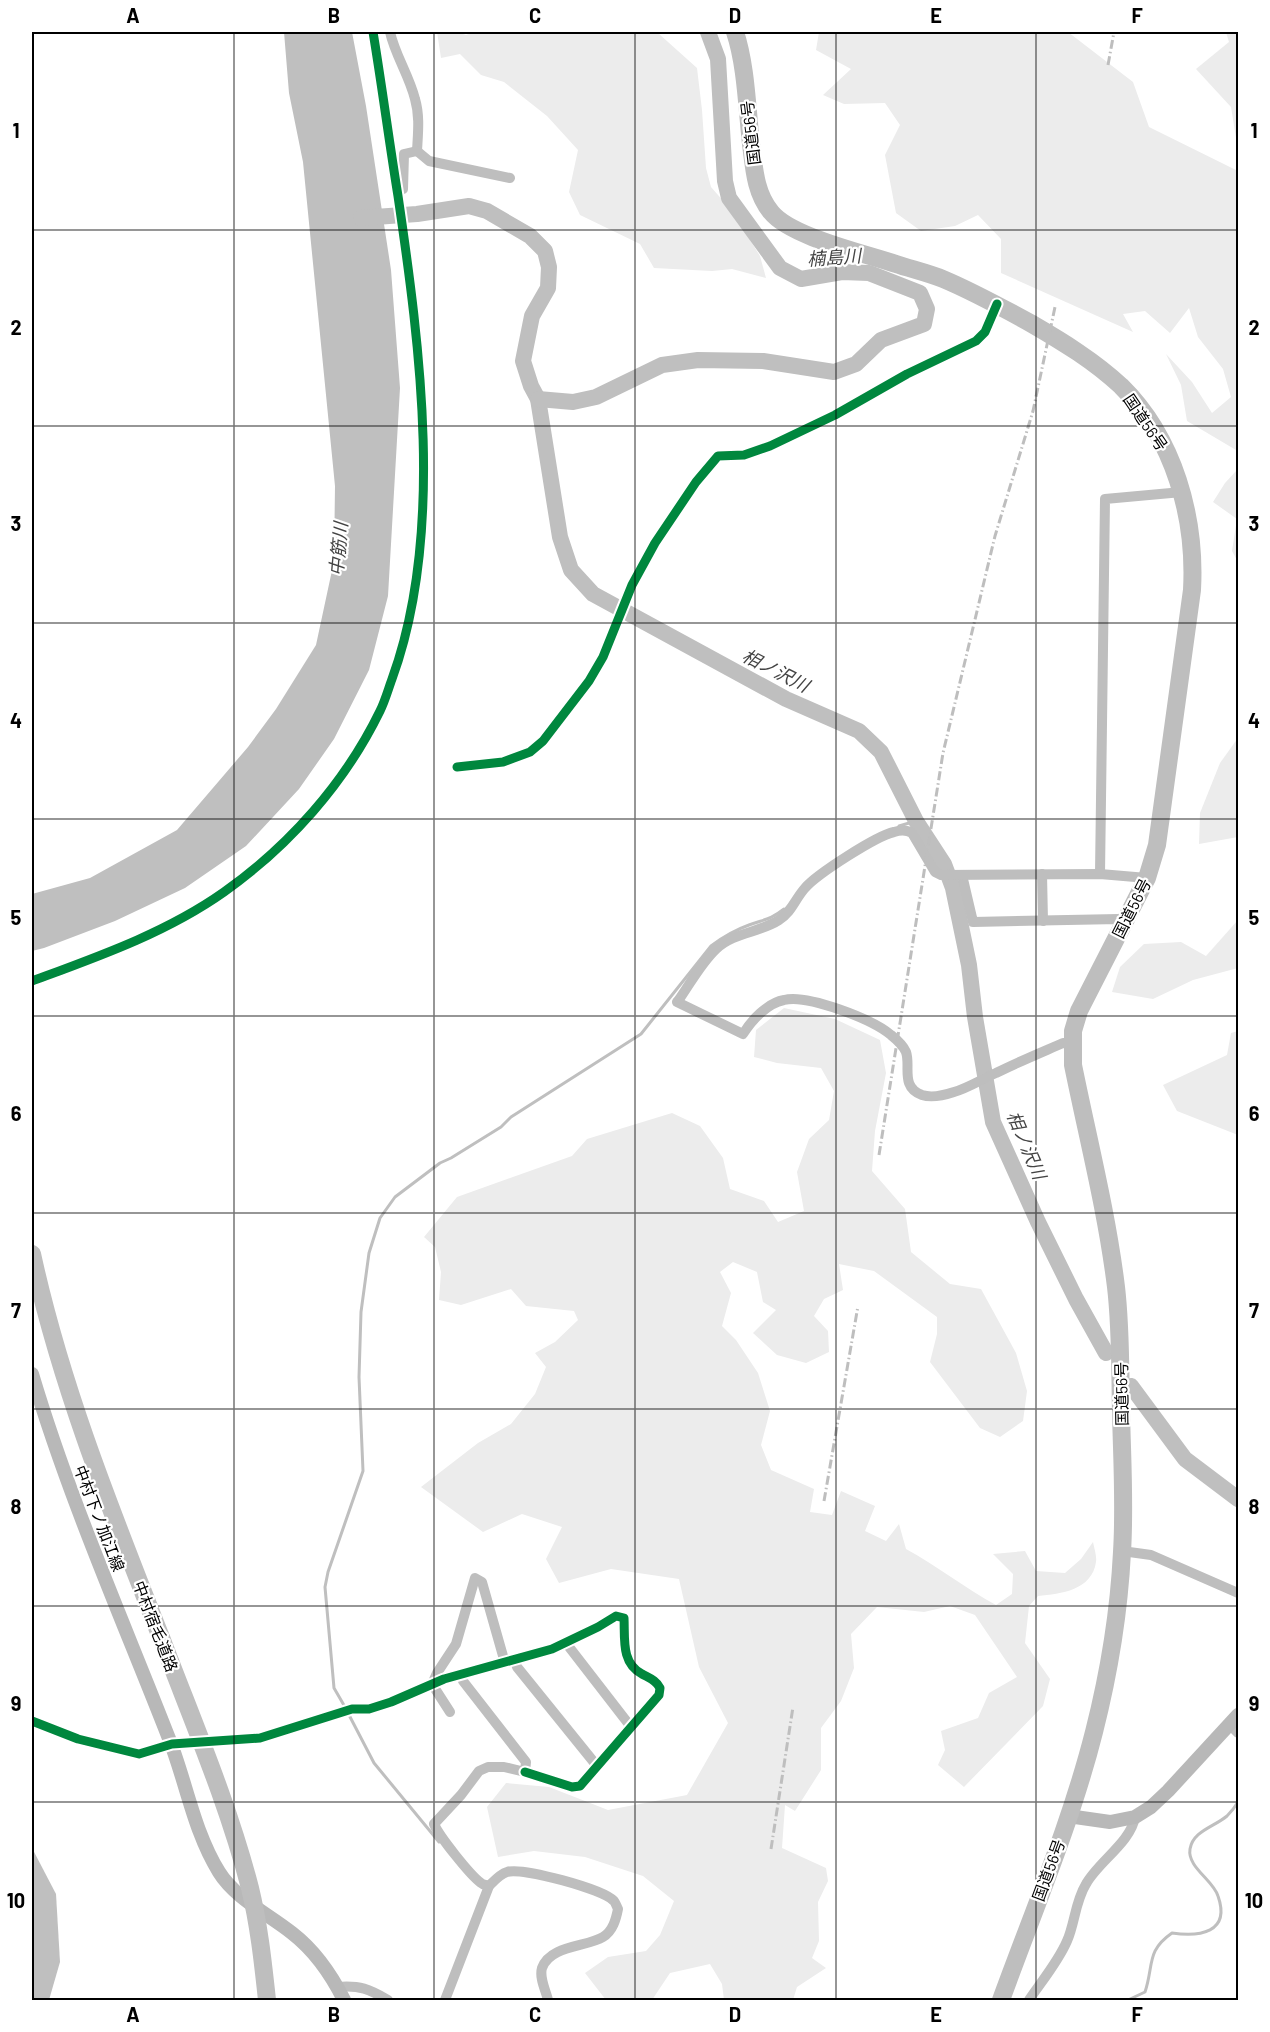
<svg xmlns="http://www.w3.org/2000/svg" width="1270" height="2032" font-family="Barlow,'Noto Sans JP',sans-serif">
<style>
.green{fill:#ececec}
.water{fill:#bfbfbf}
.lines{fill:none;stroke-linecap:round;stroke-linejoin:round}
.stream{stroke:#bfbfbf;stroke-width:3}
.river{stroke:#bfbfbf;stroke-width:16}
.street{stroke:#bebebe;stroke-width:10}
.secondary{stroke:#b8b8b8;stroke-width:14}
.highway{stroke:#bebebe;stroke-width:18}
.rail{stroke:#bebebe;stroke-width:3;stroke-dasharray:9 3 1.5 3;stroke-linecap:butt}
.cycleway-casing{stroke:#fff;stroke-width:13}
.cycleway{stroke:#00873e;stroke-width:9}
.grid{fill:none;stroke:#000;stroke-width:1.5;stroke-opacity:0.55}
.labels{text-anchor:middle;dominant-baseline:central;stroke-width:4.5;stroke-linejoin:round;paint-order:stroke}
.street-label{font-size:16px;fill:#000;stroke:#fff}
.water-label{font-size:18px;font-style:italic;fill:#444;stroke:#fff}
.neatline{fill:none;stroke:#000;stroke-width:2}
.grid-label{font-size:20px;text-anchor:middle;font-weight:bold;fill:#000}
</style>
<rect width="100%" height="100%" fill="#fff"/>
<!-- green -->
<g class="green">
<polygon points="437,32 457,32 466,35 475,32 658,33 697,68 702,110 706,168 711,187 732,211 760,256 766,278 732,269 712,271 654,268 640,244 580,215 569,192 578,150 547,116 504,82 481,75 460,54 441,58"/>
<polygon points="819,32 1068,32 1133,82 1149,127 1238,171 1238,562 1232,551 1237,519 1213,502 1225,483 1237,470 1236,450 1187,421 1181,385 1166,354 1192,382 1212,413 1231,397 1223,369 1198,337 1189,308 1170,333 1145,311 1123,314 1133,332 1001,273 1001,239 978,215 955,226 921,231 896,213 885,155 900,125 885,103 844,104 823,95 851,69 816,50"/>
<polygon points="1226,32 1238,32 1238,150 1231,107 1196,69 1229,42"/>
<polygon points="1238,738 1238,837 1199,844 1200,813 1220,763"/>
<polygon points="1238,920 1238,968 1193,980 1153,999 1112,992 1120,967 1144,944 1181,942 1206,956"/>
<path d="M784,1008l51,11 45,21 6,33 -11,58 -3,40 33,38 6,43 39,32 31,5 35,64 11,38 -4,30 -23,16 -20,-9 -50,-66 7,-28v-17l-63,-46 -35,-7 4,26 -19,9 -10,17 14,15 1,21 -23,11 -29,-8 -24,-22 23,-23 -13,-8 -6,-30 -24,-10 -13,10 11,21 -9,33 14,14 22,33 12,38 -9,34 10,25 43,19 -4,23 22,3 9,-24 34,15 -10,25 21,10 13,-17 7,25c31,17 59,39 90,56l16,-11 1,-20 -20,-20 32,-3 11,20 29,2 16,-14 12,-17c1,6 4,14 3,20 -4,28 -35,32 -58,34l-9,10 -4,37 25,36 -7,27 -79,81 -26,-22 7,-15 -4,-19 37,-13 11,-25 28,-16 -42,-62 -25,-9 -26,6 -47,-5 -26,27 3,34 -13,33 -20,27v42l-26,41 -10,-6 -3,43 44,20 2,13 -10,21 1,39 -7,17 14,10 -29,19 -4,13h-69l-2,-16 -12,-20 -40,9 -18,27h-46l-21,-27 23,-16 38,-6 14,-16 14,-34 -31,-25 -58,-19 -51,-6 -36,6 -11,-50 19,-24 43,4 59,23 79,-15 41,-72 -29,-56 -20,-88 -68,-10 -52,14 -13,-24 16,-32 -40,-13 -39,18 -62,-45 57,-44 33,-19 24,-30 11,-27 -11,-14 20,-11 23,-22 -4,-9 -48,-5 -15,-17 -50,16 -22,-5 2,-28 -6,-25 -11,-10 33,-40 115,-41 15,-17 85,-26 28,13 23,32 7,31 34,12 14,21 26,-11 -7,-39 12,-33 20,-19 5,-29 -13,-23 -44,-5 -23,-6 2,-27z"/>
<polygon points="1238,1031 1238,1135 1177,1111 1163,1085 1227,1055 1231,1033"/>
</g>
<!-- water -->
<g class="water">
<polygon points="284,32 352,32 366,106 391,270 400,388 388,596 369,670 334,739 299,789 246,846 185,888 115,921 44,948 32,951 32,894 90,878 177,830 248,747 276,709 316,645 334,561 335,486 303,162 289,93"/>
<polygon points="32,1848 56,1894 60,1962 49,2000 32,2000"/>
</g>
<g class="lines">
<!-- stream -->
<g class="stream">
<polyline points="899,826 916,821"/>
<path d="M345,1707l-11,-19 -9,-101 3,-15 35,-101 -4,-94 2,-65 8,-59 11,-35 15,-21 45,-34 11,-5 50,-31 10,-10 130,-83 70,-88c12,-9 24,-16 38,-21 16,-6 21,-5 35,-16"/>
<polyline points="348,1713 374,1763 439,1842"/>
<path d="M1128,2000l17,-8c9,-27 1,-41 27,-59 27,4 59,0 46,-37 -5,-16 -31,-29 -28,-47 3,-18 24,-22 37,-33 4,-4 8,-9 11,-14"/>
</g>
<!-- river -->
<g class="river">
<polyline points="361,218 417,214 469,206 487,211 530,236 545,251 549,267 548,288 532,316 523,361 531,386 538,399 560,537 571,570 593,594 786,699 859,731 881,752 916,821 944,864 953,888 969,965 975,1017 993,1122 1038,1222 1076,1299 1106,1353"/>
<polyline points="538,399 573,402 596,397 662,365 698,360 763,361 834,372 856,364 881,340 924,324 927,309 920,293 869,273 842,272 801,279 780,268 729,198 725,181 718,59 708,32"/>
<polyline points="1131,1386 1185,1459 1238,1499"/>
</g>
<!-- street -->
<g class="street">
<path d="M390,32c5,23 19,43 25,67 5,17 3,34 2,52"/>
<polyline points="403,189 404,154 417,151 429,161 510,178"/>
<polyline points="457,767 503,762 530,752 543,741 589,681 603,657 632,585 655,543 696,482 718,456 744,455 770,446 835,415 907,374 976,341 985,332 997,304"/>
<polyline points="1042,874 1043,921"/>
<polyline points="1100,874 1105,499 1182,492"/>
<polyline points="962,875 973,922 1119,919 1124,923"/>
<path d="M32,981c65,-24 134,-48 192,-89 65,-46 121,-109 156,-181 5,-10 8,-21 12,-32 53,-145 28,-333 6,-483 -9,-55 -16,-110 -25,-164"/>
<path d="M678,1001c12,-17 23,-38 38,-52 18,-17 43,-16 63,-29 13,-8 16,-21 26,-32 12,-14 71,-52 89,-56 6,-2 13,-2 18,1l23,39 6,3 159,-1 47,4"/>
<path d="M677,1002l66,32c8,-13 24,-31 41,-34 23,-6 88,19 107,35 5,4 12,10 15,17 5,14 -6,35 16,43 9,3 23,0 32,-3 14,-4 28,-13 42,-19 22,-11 44,-20 67,-30l9,1"/>
<polyline points="1122,1551 1151,1555 1238,1593"/>
<polyline points="566,1643 631,1727"/>
<polyline points="515,1661 517,1667 597,1766"/>
<path d="M462,1675l1,6 63,81 -1,10 -21,-5h-16l-9,4 -18,24 -27,29c5,12 36,51 47,59 2,2 6,2 8,3"/>
<polyline points="450,1712 432,1684 437,1673 456,1644 475,1578 482,1582 505,1663"/>
<path d="M32,1721l46,18 61,15 33,-10 88,-6 92,-29h17l22,-7 53,-23 108,-30 46,-22 18,-11 8,2c1,21 -3,45 18,56 7,4 14,6 18,14l-1,7 -79,91 -8,1 -47,-15"/>
<polyline points="1230,1725 1238,1733"/>
<path d="M337,1987c23,-2 32,2 51,13"/>
<path d="M445,2000l44,-114c5,-5 11,-12 18,-14 15,-5 96,17 107,29 1,1 3,6 4,8 -2,10 -5,22 -15,28 -16,10 -53,8 -61,31 -3,10 4,23 6,32"/>
<path d="M1029,2000c12,-18 29,-38 38,-59 8,-18 8,-39 19,-57 12,-22 45,-42 49,-67"/>
</g>
<!-- secondary -->
<g class="secondary">
<path d="M32,1374c37,124 89,242 136,362 18,44 25,94 51,136 16,26 49,42 73,61 22,17 40,43 52,67"/>
<polyline points="1068,1816 1110,1822 1135,1817 1151,1807 1168,1791 1238,1715"/>
</g>
<!-- highway -->
<g class="highway">
<path d="M735,32c11,33 12,76 16,112 3,23 4,49 20,68 20,25 93,41 125,52 15,5 32,9 47,15 31,13 60,29 89,45 31,18 62,37 89,62 53,52 75,131 71,204l-35,255 -10,33 -68,133 -6,20v34c15,74 34,148 43,222 5,42 4,84 5,125 1,47 4,93 1,140 -3,60 -13,121 -28,180 -23,91 -61,180 -93,268"/>
<path d="M32,1254c29,133 80,259 130,386 31,82 66,163 88,248 9,37 13,75 17,112"/>
</g>
<!-- rail -->
<g class="rail">
<polyline points="1108,65 1114,32"/>
<polyline points="879,1155 943,753 995,536 1033,411 1055,307"/>
<polyline points="824,1501 858,1306"/>
<polyline points="771,1849 793,1707"/>
</g>
<!-- cycleway casing -->
<g class="cycleway-casing">
<g id="cycleway">
<polyline points="457,767 503,762 530,752 543,741 589,681 603,657 632,585 655,543 696,482 718,456 744,455 770,446 835,415 907,374 976,341 985,332 997,304"/>
<path d="M32,981c65,-24 134,-48 192,-89 65,-46 121,-109 156,-181 5,-10 8,-21 12,-32 53,-145 28,-333 6,-483 -9,-55 -16,-110 -25,-164"/>
<path d="M32,1721l46,18 61,15 33,-10 88,-6 92,-29h17l22,-7 53,-23 108,-30 46,-22 18,-11 8,2c1,21 -3,45 18,56 7,4 14,6 18,14l-1,7 -79,91 -8,1 -47,-15"/>
</g>
</g>
<!-- cycleway -->
<use href="#cycleway" class="cycleway"/>
</g>
<!-- grid -->
<path class="grid" d="M234,32v1968M434,32v1968M635,32v1968M836,32v1968M1036,32v1968M32,230h1206M32,426h1206M32,623h1206M32,819h1206M32,1016h1206M32,1213h1206M32,1409h1206M32,1606h1206M32,1802h1206"/>
<g class="labels">
<!-- street labels -->
<g class="street-label">
<text transform="translate(750 133) rotate(-97)">国道56号</text>
<text transform="translate(1146 422) rotate(56)">国道56号</text>
<text transform="translate(1131 908) rotate(-63)">国道56号</text>
<text transform="translate(1121 1394) rotate(-91)">国道56号</text>
<text transform="translate(100 1518) rotate(69)">中村下ノ加江線</text>
<text transform="translate(156 1626) rotate(69)">中村宿毛道路</text>
<text transform="translate(1048 1870) rotate(-70)">国道56号</text>
</g>
<!-- water labels -->
<g class="water-label">
<text transform="translate(834 257) rotate(-4)">楠島川</text>
<text transform="translate(338 549) rotate(-85)">中筋川</text>
<text transform="translate(776 670) rotate(27)">相ノ沢川</text>
<text transform="translate(1027 1145) rotate(67)">相ノ沢川</text>
</g>
</g>
<!-- border -->
<rect width="1270" height="2032" fill="none" stroke="#ffffff" stroke-width="66"/>
<rect x="33" y="33" width="1204" height="1966" class="neatline"/>
<g class="grid-label">
<text x="133" y="23">A</text>
<text x="334" y="23">B</text>
<text x="535" y="23">C</text>
<text x="735" y="23">D</text>
<text x="936" y="23">E</text>
<text x="1137" y="23">F</text>
<text x="16" y="138">1</text>
<text x="1254" y="138">1</text>
<text x="16" y="335">2</text>
<text x="1254" y="335">2</text>
<text x="16" y="531">3</text>
<text x="1254" y="531">3</text>
<text x="16" y="728">4</text>
<text x="1254" y="728">4</text>
<text x="16" y="925">5</text>
<text x="1254" y="925">5</text>
<text x="16" y="1121">6</text>
<text x="1254" y="1121">6</text>
<text x="16" y="1318">7</text>
<text x="1254" y="1318">7</text>
<text x="16" y="1514">8</text>
<text x="1254" y="1514">8</text>
<text x="16" y="1711">9</text>
<text x="1254" y="1711">9</text>
<text x="16" y="1908">10</text>
<text x="1254" y="1908">10</text>
<text x="133" y="2022">A</text>
<text x="334" y="2022">B</text>
<text x="535" y="2022">C</text>
<text x="735" y="2022">D</text>
<text x="936" y="2022">E</text>
<text x="1137" y="2022">F</text>
</g>
</svg>
